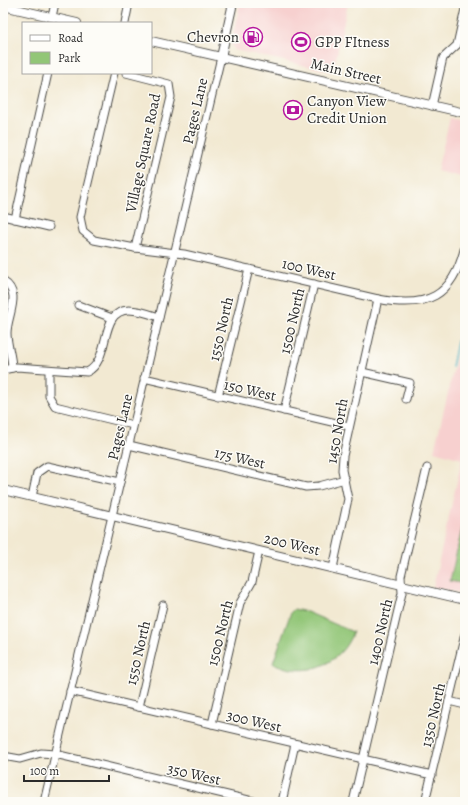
<svg xmlns="http://www.w3.org/2000/svg" width="468" height="805" font-family="Alegreya,serif">
<style>
.built{fill:#f7d0cf}
.green{fill:#92c677;stroke:#5e7851}
.lines{fill:none;stroke-linecap:round;stroke-linejoin:round}
.stream{stroke:#47b1c6;stroke-width:1.5}
.minor-casing{stroke:#494844;stroke-width:9}
.major-casing{stroke:#494844;stroke-width:10}
.minor{stroke:#fff;stroke-width:7}
.major{stroke:#fff;stroke-width:8}
.labels{text-anchor:middle;dominant-baseline:central;stroke-width:3;stroke-linejoin:round;paint-order:stroke}
.poi-label{font-size:15px;fill:#2b2b2b;stroke:#fdfcf7;text-anchor:start}
.street-label{font-size:15px;fill:#2b2b2b;stroke:#fdfcf7}
</style>
<rect width="100%" height="100%" fill="#fdfcf7"/>
<filter id="ink" filterUnits="userSpaceOnUse"><feTurbulence type="fractalNoise" baseFrequency=".025" numOctaves="2"/><feDisplacementMap in="SourceGraphic" scale="8" xChannelSelector="R" yChannelSelector="G"/><feConvolveMatrix kernelMatrix="1 2 1 2 8 2 1 2 1" color-interpolation-filters="sRGB"/></filter>
<filter id="wash" filterUnits="userSpaceOnUse"><feTurbulence type="fractalNoise" baseFrequency=".012" numOctaves="4" result="noise"/><feDisplacementMap in="SourceGraphic" scale="16" xChannelSelector="R" yChannelSelector="G"/><feGaussianBlur stdDeviation="0.9" result="paint"/><feColorMatrix in="noise" values="0 0 0 0 0 0 0 0 0 0 0 0 0 0 0 0 0 1.4 0 .05"/><feComposite in="paint" operator="in"/></filter>
<g filter="url(#wash)">
<rect width="100%" height="100%" fill="#f2e9d2"/>
<!-- built -->
<g class="built">
<polygon points="240,3 348,3 333,72 235,50 231,44"/>
<polygon points="450,118 465,122 465,178 437,171"/>
<polygon points="465,322 465,594 433,587 462,459 434,451"/>
</g>
<!-- green -->
<g class="green">
<polygon points="463,524 465,524 465,584 450,581"/>
<path d="M294,609l13,3 46,20c-13,34 -48,47 -80,31l18,-51z"/>
</g>
<g class="lines">
<!-- stream -->
<polyline class="stream" points="452,367 465,304"/>
</g>
</g>
<g filter="url(#ink)">
<g class="lines">
<!-- minor casing -->
<g class="minor-casing">
<g id="minor">
<polyline points="52,17 55,3"/>
<polyline points="125,23 129,3"/>
<path d="M114,73l-34,144 3,14 11,9 41,8 49,6 194,45c49,10 75,-2 87,-53"/>
<polyline points="126,73 169,84 171,97 135,248"/>
<polyline points="432,106 443,58 457,45 465,9"/>
<polyline points="3,216 49,227"/>
<polyline points="15,219 48,73"/>
<path d="M3,281c20,12 4,34 4,52 0,12 5,23 5,35"/>
<polyline points="78,305 112,318"/>
<path d="M3,370l14,-3 70,5c25,-12 11,-62 42,-62 10,0 21,4 30,7"/>
<polyline points="49,370 49,396 55,406 133,425"/>
<polyline points="362,372 410,383 406,399"/>
<polyline points="144,378 349,426"/>
<polyline points="218,396 249,269"/>
<polyline points="284,411 314,284"/>
<polyline points="129,445 306,487 319,486 345,479"/>
<polyline points="32,497 37,473 47,466 120,482"/>
<polyline points="333,568 348,499 342,470 343,456 378,299"/>
<polyline points="70,691 432,775"/>
<polyline points="449,701 465,705"/>
<polyline points="139,707 163,605"/>
<polyline points="212,724 240,603 252,582 259,551"/>
<polyline points="3,756 20,759 41,753 55,754 257,802"/>
<polyline points="44,802 221,57"/>
<polyline points="282,802 295,744"/>
<polyline points="353,802 402,593 401,576 427,468"/>
<polyline points="425,802 465,634"/>
</g>
</g>
<!-- major casing -->
<g class="major-casing">
<g id="major">
<polyline points="3,6 77,23"/>
<polyline points="151,41 465,113"/>
<polyline points="221,57 233,3"/>
<polyline points="3,490 465,600"/>
</g>
</g>
<!-- minor -->
<use href="#minor" class="minor"/>
<!-- major -->
<use href="#major" class="major"/>
</g>
</g>
<!-- icons -->
<defs>
<g id="fuel-ring" transform="scale(1)"><circle r="9.5" fill="#fdfcf7" stroke="#b5179e" stroke-width="1.5"/><path d="M-5.5-6h7V0h2V4h1.3V-2.5L3-4.5l.8-.8L6-3V5H2.5V1h-1V6h-7ZM-4.2-4.7v3.2H.2V-4.7Z" fill="#b5179e"/></g>
<g id="stadium-ring" transform="scale(1)"><circle r="9.5" fill="#fdfcf7" stroke="#b5179e" stroke-width="1.5"/><path d="M0-5a6.5 5 0 1 0 0 10a6.5 5 0 1 0 0-10ZM-3.5-1.8h7v3.6h-7Z" fill="#b5179e"/></g>
<g id="bank-ring" transform="scale(1)"><circle r="9.5" fill="#fdfcf7" stroke="#b5179e" stroke-width="1.5"/><path d="M-6-4H6V4H-6ZM0-2.3a2.3 2.3 0 1 0 0 4.6a2.3 2.3 0 1 0 0-4.6Z" fill="#b5179e"/></g>
</defs>
<g fill-rule="evenodd">
<use href="#fuel-ring" x="253" y="37"/>
<use href="#stadium-ring" x="301" y="42"/>
<use href="#bank-ring" x="293" y="110"/>
</g>
<g class="labels">
<!-- poi labels -->
<g class="poi-label">
<text x="239" y="37" text-anchor="end">Chevron</text>
<text x="315" y="42">GPP FItness</text>
<text x="307" y="101">Canyon View<tspan x="307" dy="17">Credit Union</tspan></text>
</g>
<!-- street labels -->
<g class="street-label">
<text transform="translate(346 71) rotate(13)">Main Street</text>
<text transform="translate(195 111) rotate(-77)">Pages Lane</text>
<text transform="translate(143 153) rotate(-78)">Village Square Road</text>
<text transform="translate(309 269) rotate(13)">100 West</text>
<text transform="translate(292 321) rotate(-77)">1500 North</text>
<text transform="translate(221 329) rotate(-77)">1550 North</text>
<text transform="translate(250 390) rotate(13)">150 West</text>
<text transform="translate(120 427) rotate(-77)">Pages Lane</text>
<text transform="translate(337 431) rotate(-80)">1450 North</text>
<text transform="translate(240 458) rotate(13)">175 West</text>
<text transform="translate(292 544) rotate(13)">200 West</text>
<text transform="translate(380 632) rotate(-77)">1400 North</text>
<text transform="translate(220 633) rotate(-76)">1500 North</text>
<text transform="translate(138 653) rotate(-77)">1550 North</text>
<text transform="translate(433 715) rotate(-77)">1350 North</text>
<text transform="translate(254 721) rotate(13)">300 West</text>
<text transform="translate(194 774) rotate(13)">350 West</text>
</g>
</g>
<!-- margin -->
<rect width="468" height="805" fill="none" stroke="#fdfcf7" stroke-width="16"/>
<!-- legend -->
<rect x="22" y="22" width="130" height="52" fill="#fdfcf7" stroke="#a9a8a5"/>
<rect x="30" y="35" width="20" height="6" fill="#ffffff" stroke="#a9a8a5"/>
<text x="58" y="42" font-size="12" fill="#2b2b2b">Road</text>
<rect x="30" y="52" width="20" height="12" fill="#92c677" stroke="#a9a8a5"/>
<text x="58" y="62" font-size="12" fill="#2b2b2b">Park</text>
<!-- scale -->
<path d="M24 775v6h85v-6" fill="none" stroke="#2b2b2b" stroke-width="2"/>
<text x="30" y="775" font-size="12" fill="#2b2b2b" stroke="#fdfcf7" stroke-width="3" paint-order="stroke">100 m</text>
</svg>
